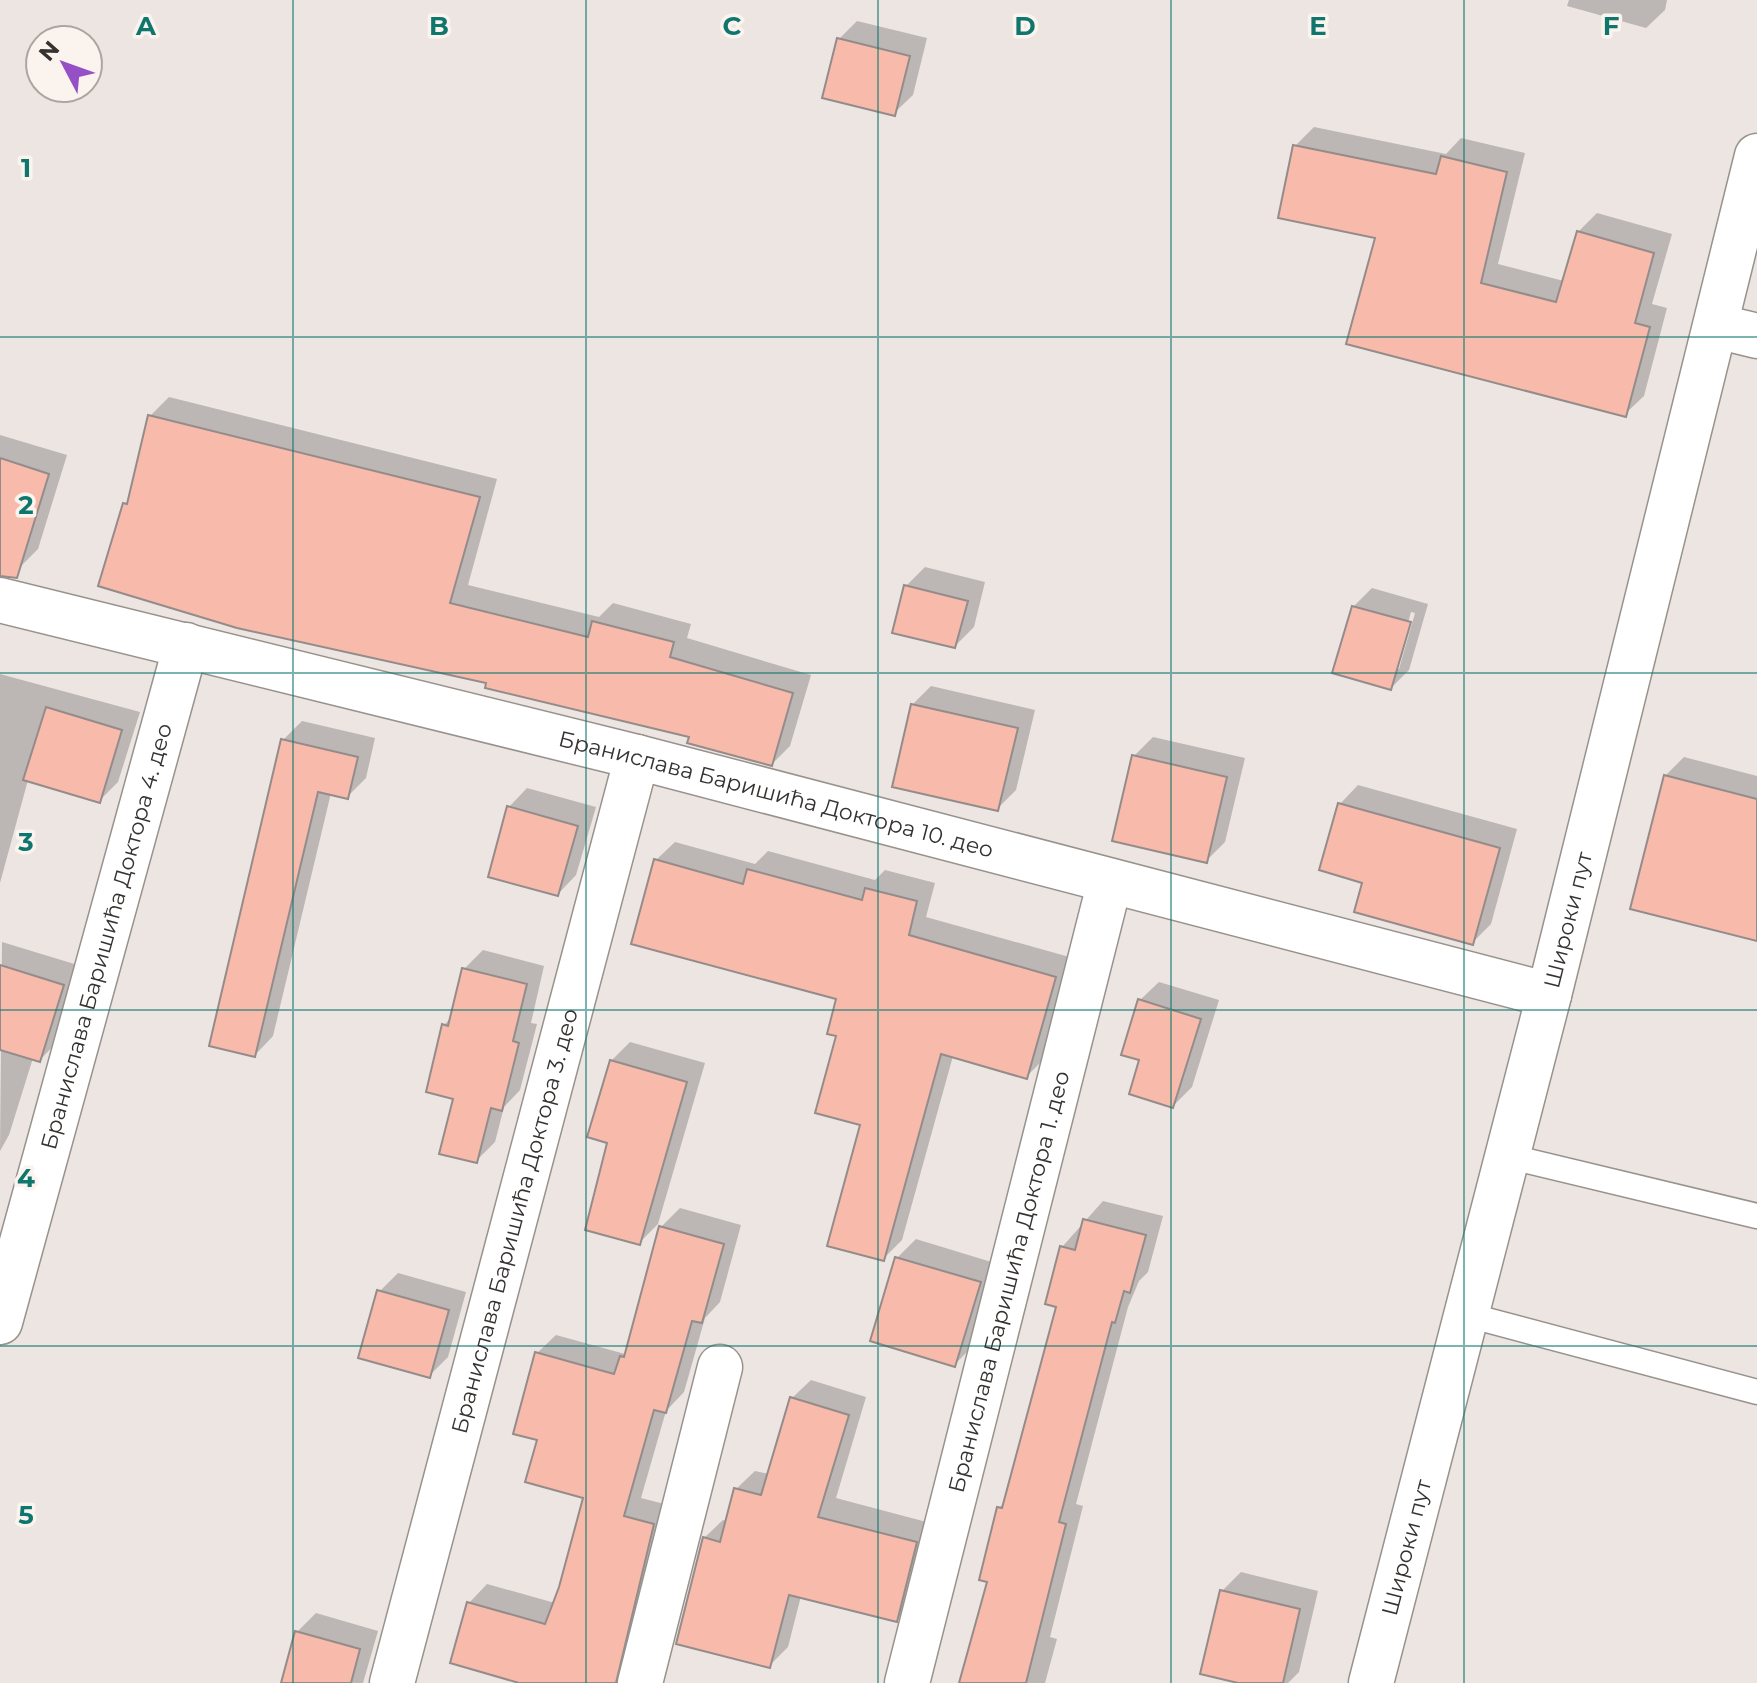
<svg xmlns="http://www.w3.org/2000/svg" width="1757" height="1683" font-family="Montserrat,sans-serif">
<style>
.shadow{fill:#0003;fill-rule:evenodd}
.building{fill:#f8bbab;stroke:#948c8a;stroke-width:2}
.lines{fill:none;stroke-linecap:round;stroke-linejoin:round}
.service-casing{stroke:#98928d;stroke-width:27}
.minor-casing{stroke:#98928d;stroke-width:47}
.service{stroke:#fff;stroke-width:24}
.minor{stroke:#fff;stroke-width:44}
.grid{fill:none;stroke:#0f766e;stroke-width:2;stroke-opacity:0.55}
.labels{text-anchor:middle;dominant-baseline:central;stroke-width:7;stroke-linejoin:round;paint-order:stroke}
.street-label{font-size:22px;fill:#353230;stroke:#faf3ee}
.grid-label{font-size:26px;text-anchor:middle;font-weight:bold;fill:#0f766e;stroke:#faf3ee;stroke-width:7;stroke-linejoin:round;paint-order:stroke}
</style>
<rect width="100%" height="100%" fill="#ece5e1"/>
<!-- shadow -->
<g class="shadow">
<polygon points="1569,0 1667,0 1665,10 1646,28 1567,6"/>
<polygon points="857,21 927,38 913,95 894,113 839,39"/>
<polygon points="1314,127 1446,154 1461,138 1525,153 1498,264 1564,281 1578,232 1597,213 1672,234 1652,304 1667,308 1644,396 1625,414 1377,236 1295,146"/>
<polygon points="169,397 497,479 468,585 599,617 613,603 691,624 687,638 811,675 790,746 772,764 691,736 489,682 125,504 130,500 150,416"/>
<polygon points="0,435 67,455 38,549 19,568 0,562"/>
<polygon points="925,567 985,582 974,627 955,646 906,586"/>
<path d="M1372,588l56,16 -19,66 -18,18 -38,-81zM1411,612l4,1 -16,56h-4z"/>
<polygon points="0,674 140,712 118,782 99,801 28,780 0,883"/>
<polygon points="931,686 1035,710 1016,790 998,808 912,705"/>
<polygon points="302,721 375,738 366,778 347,797 331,793 273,1036 255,1055 283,740"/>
<polygon points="1153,737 1245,758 1225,842 1206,861 1134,756"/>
<polygon points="1684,757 1757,776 1757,939 1665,776"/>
<polygon points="1358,785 1517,829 1491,924 1472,943 1365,882 1340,804"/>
<polygon points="527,788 596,807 576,875 558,894 509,807"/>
<polygon points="675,842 755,864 768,851 875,880 885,870 935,883 926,917 1073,958 1045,1058 1027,1076 953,1056 902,1240 883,1259 862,1124 839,1035 838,997 656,860"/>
<polygon points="2,942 81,966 58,1041 40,1060 33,1058 9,1135 0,1151"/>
<polygon points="483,950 544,966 531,1023 537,1024 520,1090 504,1107 495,1142 476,1161 456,1097 444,1025 452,1017 464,969"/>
<polygon points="1159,982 1219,1000 1192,1087 1173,1106 1141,1058 1140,1000"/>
<polygon points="630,1042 705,1063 658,1224 639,1243 610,1141 611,1061"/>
<polygon points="1103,1201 1163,1216 1148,1272 1139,1281 1128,1307 1076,1504 1083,1506 1050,1637 1057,1639 1045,1683 961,1683 990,1581 999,1508 1006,1501 1058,1306 1062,1247"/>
<polygon points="680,1208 741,1225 720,1302 705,1318 684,1392 666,1411 641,1498 672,1506 633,1683 526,1683 469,1603 487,1584 555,1603 585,1497 539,1439 537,1353 556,1335 625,1354 628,1351 661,1227"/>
<polygon points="916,1239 998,1264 973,1346 955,1364 897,1258"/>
<polygon points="398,1273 466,1292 448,1357 429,1376 379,1292"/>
<polygon points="811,1380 866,1397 836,1498 934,1524 915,1601 896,1620 801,1596 788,1647 769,1666 704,1538 723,1520 728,1521 736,1489 755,1471 769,1474 792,1398"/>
<polygon points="1241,1572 1318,1591 1299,1672 1288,1683 1247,1683 1222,1591"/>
<polygon points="316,1613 378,1631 363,1683 283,1683 297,1632"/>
</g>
<!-- building -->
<g class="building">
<polygon points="837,38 910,56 895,116 822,98"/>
<polygon points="1293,145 1436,174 1441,156 1507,172 1481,283 1556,302 1577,231 1654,253 1635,323 1650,327 1626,417 1346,344 1375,238 1278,218"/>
<polygon points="148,415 480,497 450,603 588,637 592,621 674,642 670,657 793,693 772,766 687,743 689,737 485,688 486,683 237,628 98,586 123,503 127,504"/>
<polygon points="0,458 49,474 17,578 0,576"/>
<polygon points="904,585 968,601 955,648 892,633"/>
<polygon points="1352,606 1411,622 1391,690 1332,673"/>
<polygon points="911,704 1018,728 998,811 892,787"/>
<polygon points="46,707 122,730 100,803 23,780"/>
<polygon points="281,739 358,757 348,799 318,792 255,1057 209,1046"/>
<polygon points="1132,755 1227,777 1207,863 1112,841"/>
<polygon points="1664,775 1757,799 1757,941 1630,909"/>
<polygon points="1338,803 1500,848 1473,945 1354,912 1362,883 1319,870"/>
<polygon points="507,806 578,826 558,896 488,877"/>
<polygon points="654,859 743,884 747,869 862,900 865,888 917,901 909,935 1056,977 1027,1079 941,1054 884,1261 827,1246 860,1125 815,1113 836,1036 827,1034 836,999 631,944"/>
<polygon points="0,965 64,985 40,1062 0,1050"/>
<polygon points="462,968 527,984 513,1041 519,1043 502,1111 491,1108 477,1163 439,1154 453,1099 426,1092 442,1024 448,1026"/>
<polygon points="1138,999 1201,1019 1173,1108 1129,1094 1139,1060 1121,1055"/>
<polygon points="610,1060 687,1082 640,1245 585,1230 607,1143 587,1137"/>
<polygon points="1083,1219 1146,1235 1130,1293 1124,1291 1115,1323 1112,1322 1059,1522 1066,1524 1026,1683 959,1683 987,1582 979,1580 997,1507 1002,1508 1056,1307 1045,1304 1060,1246 1075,1250"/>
<polygon points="659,1226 724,1244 702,1323 692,1321 666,1413 654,1410 624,1516 654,1524 616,1683 519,1683 450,1663 467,1602 545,1624 559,1587 583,1498 525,1482 537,1440 513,1434 535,1352 614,1374 620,1356 624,1357"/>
<polygon points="895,1257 981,1282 955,1367 870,1341"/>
<polygon points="377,1290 449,1310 430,1378 358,1358"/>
<polygon points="790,1397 849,1415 818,1517 917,1542 897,1622 789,1595 770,1668 676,1644 703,1537 720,1542 734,1488 761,1495"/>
<polygon points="1220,1590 1300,1609 1283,1683 1238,1683 1200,1674"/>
<polygon points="295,1631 360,1649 351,1683 281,1683"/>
</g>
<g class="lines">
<!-- service casing -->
<g class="service-casing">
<g id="service">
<polyline points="1507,1156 1757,1216"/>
<polyline points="1464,1314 1757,1392"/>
</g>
</g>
<!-- minor casing -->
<g class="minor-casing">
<g id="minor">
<polyline points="1716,326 1757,336"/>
<path id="s1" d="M0,600l637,157 912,238"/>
<path id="s2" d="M0,1322l186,-677"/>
<path id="s3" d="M392,1683l245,-926"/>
<polyline points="640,1683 720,1367"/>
<path id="s4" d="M907,1683l203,-802"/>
<path id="s5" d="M1371,1683l178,-688 208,-839"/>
</g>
</g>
<!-- service -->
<use href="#service" class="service"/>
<!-- minor -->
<use href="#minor" class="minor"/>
</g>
<!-- grid -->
<path class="grid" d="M293,0v1683M586,0v1683M878,0v1683M1171,0v1683M1464,0v1683M0,337h1757M0,673h1757M0,1010h1757M0,1346h1757"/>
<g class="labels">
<!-- street labels -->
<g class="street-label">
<text stroke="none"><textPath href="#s1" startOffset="800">Бранислава Баришића Доктора 10. део</textPath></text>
<text stroke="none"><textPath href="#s5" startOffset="788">Широки пут</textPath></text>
<text stroke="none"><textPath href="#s2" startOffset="400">Бранислава Баришића Доктора 4. део</textPath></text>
<text stroke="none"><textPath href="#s3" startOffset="478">Бранислава Баришића Доктора 3. део</textPath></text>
<text stroke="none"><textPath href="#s4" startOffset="414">Бранислава Баришића Доктора 1. део</textPath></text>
<text stroke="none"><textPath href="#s5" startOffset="140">Широки пут</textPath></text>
</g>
</g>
<g class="grid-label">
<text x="146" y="35">A</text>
<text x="439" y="35">B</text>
<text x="732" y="35">C</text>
<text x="1025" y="35">D</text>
<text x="1318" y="35">E</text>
<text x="1611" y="35">F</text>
<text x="26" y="177">1</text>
<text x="26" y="514">2</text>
<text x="26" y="851">3</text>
<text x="26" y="1187">4</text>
<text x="26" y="1524">5</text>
</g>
<!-- north arrow -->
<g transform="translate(64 64) rotate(311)"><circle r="38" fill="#faf3ee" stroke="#aba6a2" stroke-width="2"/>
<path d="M0-6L14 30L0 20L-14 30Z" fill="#9550c5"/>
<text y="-12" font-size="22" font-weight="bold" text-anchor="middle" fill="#353230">N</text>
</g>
</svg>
